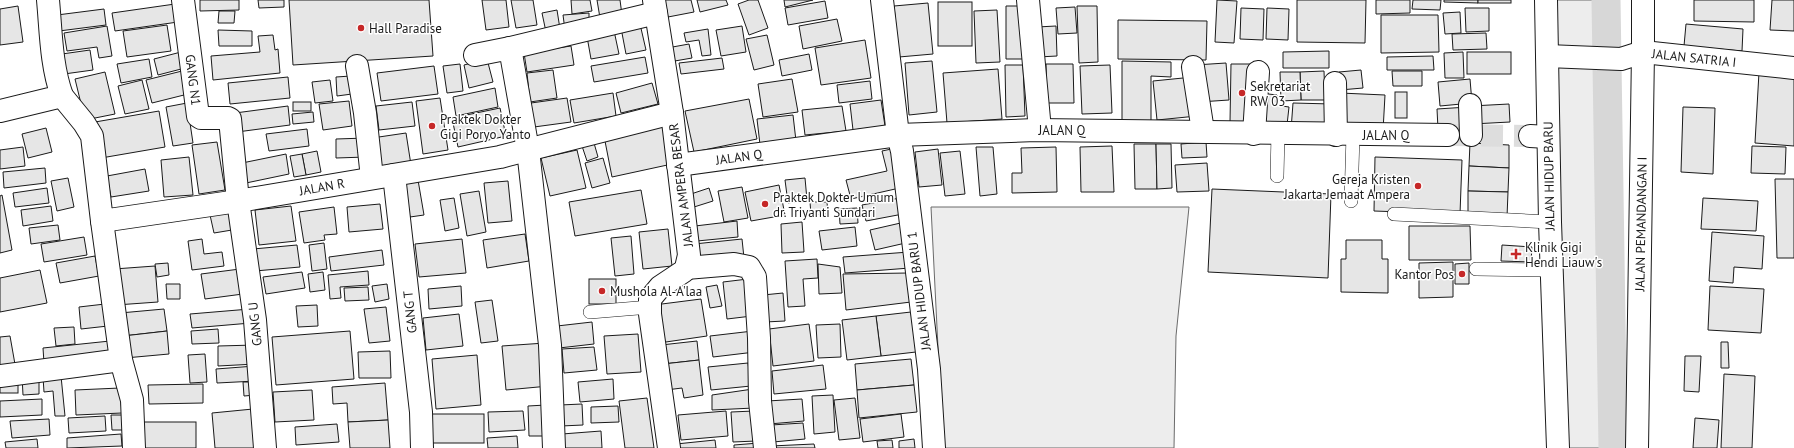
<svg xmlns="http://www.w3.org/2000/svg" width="1794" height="448" font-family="'PT Sans',sans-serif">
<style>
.green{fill:#ededed;stroke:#6a6a6a}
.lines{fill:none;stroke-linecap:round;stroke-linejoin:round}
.canal{stroke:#d7d7d7;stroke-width:29}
.building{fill:#e6e6e6;stroke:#1a1a1a}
.minor-tunnel{stroke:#ddd;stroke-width:22;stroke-dasharray:22 11;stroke-linecap:butt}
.service-casing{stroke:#1a1a1a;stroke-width:14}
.minor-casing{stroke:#1a1a1a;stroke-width:24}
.tertiary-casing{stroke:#1a1a1a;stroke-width:24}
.service{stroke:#fff;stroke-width:13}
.minor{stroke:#fff;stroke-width:22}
.tertiary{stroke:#fff;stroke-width:22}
.poi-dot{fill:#c62828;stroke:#fff;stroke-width:1.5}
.labels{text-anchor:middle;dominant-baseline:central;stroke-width:3;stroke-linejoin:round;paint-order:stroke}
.poi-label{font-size:13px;fill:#1a1a1a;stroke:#fff;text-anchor:start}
.street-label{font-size:13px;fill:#1a1a1a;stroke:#fff}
</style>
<rect width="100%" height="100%" fill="#fff"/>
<!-- green -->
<g class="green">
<polygon points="1546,0 1606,0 1609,61 1613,448 1557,448"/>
<polygon points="931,207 1189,207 1176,336 1174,448 943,448"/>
</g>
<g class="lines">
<!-- canal -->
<polyline class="canal" points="1606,0 1613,448"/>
</g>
<!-- building -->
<g class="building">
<polygon points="200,0 239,0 239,10 200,11"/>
<polygon points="258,0 284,0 284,7 259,8"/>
<polygon points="289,0 429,0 433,56 293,65"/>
<polygon points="482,0 506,0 509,27 486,30"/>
<polygon points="511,0 533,0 537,25 516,28"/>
<polygon points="571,0 590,0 592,11 572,14"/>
<polygon points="597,0 620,0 622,15 600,18"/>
<polygon points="664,0 691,0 694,12 668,17"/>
<polygon points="697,0 726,0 728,5 700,12"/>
<polygon points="749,0 758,0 768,28 749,35 738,4"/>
<polygon points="784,0 813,0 785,7"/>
<polygon points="1217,0 1237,1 1234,43 1215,42"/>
<polygon points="1297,0 1366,0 1365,43 1297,42"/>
<polygon points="1376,0 1410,0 1410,13 1376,14"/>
<polygon points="1413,0 1441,0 1440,10 1412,9"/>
<polygon points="1444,0 1478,0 1478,3 1444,2"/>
<rect x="1478" y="0" width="33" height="3"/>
<polygon points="1694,0 1754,0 1754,22 1694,21"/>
<polygon points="1772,0 1794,0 1794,31 1770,30"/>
<polygon points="825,1 828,18 788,25 785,8"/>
<rect x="938" y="2" width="34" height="44"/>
<polygon points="928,3 933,54 899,57 894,6"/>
<polygon points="175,4 178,22 115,31 112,13"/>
<polygon points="18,6 23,42 0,45 0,9"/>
<polygon points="1006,6 1025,6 1029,59 1006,59"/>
<polygon points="1077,6 1097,6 1098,62 1079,63"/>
<polygon points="1075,7 1077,33 1058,34 1056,8"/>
<polygon points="1241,8 1264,9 1263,40 1240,39"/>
<polygon points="1267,8 1289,9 1288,40 1266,39"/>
<polygon points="1465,8 1489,8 1489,31 1466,32"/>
<polygon points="104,9 106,25 59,31 57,15"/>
<polygon points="557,10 560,29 546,32 542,13"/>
<polygon points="997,10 1000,62 976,63 974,11"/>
<polygon points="219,11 235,11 234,23 218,23"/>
<polygon points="1460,12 1461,33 1445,34 1443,13"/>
<polygon points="589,13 589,26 565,30 563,15"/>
<polygon points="1381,15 1438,15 1439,52 1381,53"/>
<polygon points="837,19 842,41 803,49 799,26"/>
<polygon points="1118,20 1207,21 1206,60 1118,59"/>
<polygon points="640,24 646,50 626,54 621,28"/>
<polygon points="1686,24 1743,29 1742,51 1684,46"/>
<polygon points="167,25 171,51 127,57 123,31"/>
<polygon points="107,26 112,56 99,58 97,47 67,51 64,33"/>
<polygon points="613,26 619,54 591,59 586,31"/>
<polygon points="742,26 746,52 721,56 716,30"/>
<polygon points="1056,26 1057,56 1038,57 1037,27"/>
<polygon points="708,29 711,55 702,56 699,40 686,42 684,33"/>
<polygon points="218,30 252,31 252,46 219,46"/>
<polygon points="1486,33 1487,49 1453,50 1452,34"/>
<polygon points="273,35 275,50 278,49 280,73 213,80 211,56 260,52 258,36"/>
<polygon points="767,35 774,65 754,70 746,39"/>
<polygon points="865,40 871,78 821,85 815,48"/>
<polygon points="689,44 692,58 669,62 667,48"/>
<polygon points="571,46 574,65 527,72 524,53"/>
<polygon points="90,50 93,70 64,74 62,54"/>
<polygon points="1329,51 1329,68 1283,68 1283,52"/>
<polygon points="181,52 185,68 158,75 154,59"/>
<polygon points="1463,52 1464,78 1445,78 1444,53"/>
<rect x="1467" y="52" width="44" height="22"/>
<polygon points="809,54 812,70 782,76 779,60"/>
<polygon points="1433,56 1434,70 1387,70 1387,57"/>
<polygon points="645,57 648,73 594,82 591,66"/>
<polygon points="722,58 724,69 681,74 679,63"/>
<polygon points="149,59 152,77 121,83 117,64"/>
<polygon points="487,59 493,82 469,88 464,65"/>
<polygon points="932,61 937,112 909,115 905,63"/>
<polygon points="1122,61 1171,62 1171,77 1151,76 1151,121 1122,121"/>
<polygon points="1226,63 1229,100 1199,102 1195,65"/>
<polygon points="460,64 463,91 447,93 443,66"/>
<polygon points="1046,64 1073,64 1074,103 1047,103"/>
<polygon points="1231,64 1255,64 1253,122 1230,122"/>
<polygon points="1005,65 1023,65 1025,116 1006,117"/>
<polygon points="1110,65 1112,113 1082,114 1080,66"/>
<polygon points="434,66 438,94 381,101 377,73"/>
<polygon points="998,69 1002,119 947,123 943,73"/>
<polygon points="553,70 557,98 530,102 527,73"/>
<polygon points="1361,70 1363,88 1340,90 1339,72"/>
<polygon points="182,71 188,94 152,103 146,80"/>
<polygon points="1324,71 1325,100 1301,100 1300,72"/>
<polygon points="1392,71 1422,71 1422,86 1393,86"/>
<polygon points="105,72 115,114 85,120 75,79"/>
<polygon points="1280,72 1300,72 1301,100 1281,101"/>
<polygon points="1759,72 1794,74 1794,146 1755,143"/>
<polygon points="351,76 352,94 337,96 336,77"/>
<polygon points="288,77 290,98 230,104 228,83"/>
<polygon points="1193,77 1197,116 1157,120 1153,81"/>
<polygon points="792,79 798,112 763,117 758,84"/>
<polygon points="1470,79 1472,103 1440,106 1438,82"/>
<polygon points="142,80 149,109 125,114 118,86"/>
<polygon points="330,80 333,101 315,103 312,82"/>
<polygon points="870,81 872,99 839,103 837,85"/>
<polygon points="652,83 658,104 621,113 616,93"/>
<polygon points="495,88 498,107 456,116 453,97"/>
<rect x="1395" y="92" width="12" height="26"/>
<polygon points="613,93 616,116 574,123 570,100"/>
<polygon points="1260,93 1277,95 1275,105 1289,107 1286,134 1256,131"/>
<polygon points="1340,93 1385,95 1383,131 1338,129"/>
<polygon points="440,98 448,150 423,154 416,101"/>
<polygon points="567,98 571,122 534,127 531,103"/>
<polygon points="749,99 757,139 694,152 685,111"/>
<polygon points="881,100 885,126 853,130 850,104"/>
<polygon points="349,101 352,126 323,130 319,104"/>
<rect x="293" y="102" width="18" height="9"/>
<polygon points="412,102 415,126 379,130 376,106"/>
<polygon points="187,103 193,143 173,146 166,107"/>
<polygon points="1293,103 1332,104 1330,132 1291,130"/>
<polygon points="1509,104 1510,122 1472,124 1471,106"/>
<polygon points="288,106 290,125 237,132 235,113"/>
<polygon points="842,106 846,131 805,135 802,110"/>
<polygon points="1468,107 1470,127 1438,129 1437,109"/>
<polygon points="1683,107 1715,108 1713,174 1681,172"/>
<polygon points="500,108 506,136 458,147 452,118"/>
<polygon points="159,111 165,147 101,158 95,122"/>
<polygon points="313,112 314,122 293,124 292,114"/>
<polygon points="793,115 796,141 761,153 757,119"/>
<polygon points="663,124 672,164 612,177 604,136"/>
<polygon points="46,128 52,152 28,158 22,134"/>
<polygon points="307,129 309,146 269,151 266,134"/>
<polygon points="406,133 411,165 377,170 372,138"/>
<polygon points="366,138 366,157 336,158 336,139"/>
<polygon points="217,142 225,190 199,194 192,145"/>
<polygon points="1206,142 1207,157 1182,158 1181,144"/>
<polygon points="594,143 598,157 587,161 582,146"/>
<polygon points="1470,143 1509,145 1509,168 1469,166"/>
<polygon points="1134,144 1156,144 1157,189 1135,189"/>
<polygon points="1156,144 1171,144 1172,188 1157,189"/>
<polygon points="1112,146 1114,192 1081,192 1080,147"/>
<polygon points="1752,146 1786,147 1785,174 1751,173"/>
<polygon points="23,147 25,166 0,169 0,150"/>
<polygon points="976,147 993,147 997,194 980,196"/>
<polygon points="1056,147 1057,192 1012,193 1012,173 1022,173 1021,148"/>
<polygon points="896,148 904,187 851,199 846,180 887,171 882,151"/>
<polygon points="938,149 942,185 919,187 915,152"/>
<polygon points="577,150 586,188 550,196 541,158"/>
<polygon points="317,151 321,172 306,175 302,154"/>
<polygon points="960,151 965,194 945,196 940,153"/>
<polygon points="286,154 289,174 246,183 242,163"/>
<polygon points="302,154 306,175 294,177 290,156"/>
<polygon points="189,157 193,195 164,197 161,160"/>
<polygon points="1375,157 1462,160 1460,214 1374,211"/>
<polygon points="603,158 610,183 592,188 585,163"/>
<polygon points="1207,163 1209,191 1177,192 1175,165"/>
<polygon points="1469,166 1509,168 1508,192 1468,191"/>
<polygon points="45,168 46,183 4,188 3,172"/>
<polygon points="145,169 149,191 111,197 107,176"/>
<polygon points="68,178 74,207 57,211 51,181"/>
<polygon points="805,178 807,200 788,203 785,180"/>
<polygon points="1775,179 1794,179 1794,258 1777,258"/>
<polygon points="418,180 424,215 410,217 403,182"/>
<polygon points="508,181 512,221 488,223 484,183"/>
<polygon points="779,185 785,215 751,221 745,192"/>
<polygon points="742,187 748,218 724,222 718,191"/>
<polygon points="47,188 49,203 15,207 13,193"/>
<polygon points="709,188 713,201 694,207 691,194"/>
<polygon points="1212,189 1331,194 1328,278 1208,272"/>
<polygon points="641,190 647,224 575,236 569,202"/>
<polygon points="479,191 486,232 467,236 460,194"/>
<polygon points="1468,191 1508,192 1507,217 1468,216"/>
<polygon points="2,195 12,250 0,253 0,196"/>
<polygon points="454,198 459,228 445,231 440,200"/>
<polygon points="900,198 903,214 866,221 862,205"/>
<polygon points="1703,198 1758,201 1756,231 1701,229"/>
<polygon points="810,202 827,202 828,214 811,215"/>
<polygon points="380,204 383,229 349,232 347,207"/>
<polygon points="51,206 53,221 23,226 21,210"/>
<polygon points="291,206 296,241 259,245 255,210"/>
<polygon points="334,207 337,234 324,235 325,240 304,243 299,212"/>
<polygon points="857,208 858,223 840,224 839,209"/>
<polygon points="235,210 238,229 214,233 210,215"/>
<polygon points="737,221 738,237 697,241 695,226"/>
<polygon points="802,222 804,252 782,253 781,224"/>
<polygon points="905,222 910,242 875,250 870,230"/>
<polygon points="58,225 60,240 31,244 29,228"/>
<polygon points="1409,226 1470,226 1471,260 1409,260"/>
<polygon points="855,227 857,246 822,250 819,231"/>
<polygon points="668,229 672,266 643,269 639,232"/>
<polygon points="1712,232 1764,236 1762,269 1734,267 1733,283 1709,281"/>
<polygon points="525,234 529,261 487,268 483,240"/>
<polygon points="631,236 634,274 615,276 611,238"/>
<polygon points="84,237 87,255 44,262 41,244"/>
<polygon points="202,239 204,254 222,252 224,266 192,270 188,241"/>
<polygon points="462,239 466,273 419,277 415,244"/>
<polygon points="742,239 744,258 696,264 694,244"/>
<polygon points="1346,240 1382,240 1382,259 1388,259 1388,293 1341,292 1341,259 1346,259"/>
<polygon points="324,243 327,269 312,271 309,245"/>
<polygon points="297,245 300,267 255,271 253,249"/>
<polygon points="1502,245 1532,247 1531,262 1501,261"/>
<polygon points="382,250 384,265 331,271 329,257"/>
<polygon points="909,252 910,268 845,273 843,257"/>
<polygon points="95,256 99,276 60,283 56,263"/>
<polygon points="817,259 818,278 803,279 805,306 788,307 785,261"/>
<polygon points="1453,262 1453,297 1419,298 1419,263"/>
<polygon points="168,263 169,275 157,277 155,264"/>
<polygon points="1469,263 1469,284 1455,284 1455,264"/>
<polygon points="818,264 840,267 842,293 819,294"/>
<polygon points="155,266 158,302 116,305 114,269"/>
<polygon points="240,269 243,294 205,299 201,274"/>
<polygon points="40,270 47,303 0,312 0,278"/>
<polygon points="368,271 369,285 340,287 341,298 330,299 328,275"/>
<polygon points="302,272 305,288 266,294 263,277"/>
<polygon points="323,272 325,290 310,292 308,274"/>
<polygon points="908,273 911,302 846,310 843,274"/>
<rect x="589" y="279" width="27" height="25"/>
<polygon points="748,279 752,316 727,319 723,282"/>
<polygon points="166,284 180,284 180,299 167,299"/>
<polygon points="387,284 389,299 375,302 372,286"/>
<polygon points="717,285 722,306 710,308 706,287"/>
<polygon points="461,286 462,306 429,309 428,289"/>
<polygon points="1710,286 1764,289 1761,333 1708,330"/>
<polygon points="368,287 369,300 345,301 344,288"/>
<polygon points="783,293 785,321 765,322 763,295"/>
<polygon points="701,299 707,336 659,343 654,305"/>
<polygon points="492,300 498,341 481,343 475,302"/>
<polygon points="105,304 108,326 81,329 79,307"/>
<polygon points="317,305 318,326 298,327 296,306"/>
<polygon points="386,307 390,341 369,343 364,309"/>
<polygon points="164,309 167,331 123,336 120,313"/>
<polygon points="250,309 251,323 192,328 190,314"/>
<polygon points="911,312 916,352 881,356 876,316"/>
<polygon points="459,314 463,346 426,350 423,318"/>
<polygon points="876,316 881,356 847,360 842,320"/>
<polygon points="592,322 594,344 559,348 557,326"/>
<polygon points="809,324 814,361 773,366 769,329"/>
<polygon points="840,324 841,357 818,358 816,325"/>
<polygon points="74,327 75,344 56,346 54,328"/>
<polygon points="218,329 219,343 192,344 191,331"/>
<polygon points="167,331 169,354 125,358 123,336"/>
<polygon points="350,331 354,379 276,385 272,337"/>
<polygon points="753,331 755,352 713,357 710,336"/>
<polygon points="638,334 641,372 607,374 604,336"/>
<polygon points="10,336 16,370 0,373 0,337"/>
<polygon points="110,341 112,355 44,363 43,348"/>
<polygon points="697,341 699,360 663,364 661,345"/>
<polygon points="1721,342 1728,342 1729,368 1721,368"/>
<polygon points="545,343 549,386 506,390 502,346"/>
<polygon points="255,345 256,364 218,366 218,346"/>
<polygon points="594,347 597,370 564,373 562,349"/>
<polygon points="390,351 391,378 359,378 358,352"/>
<polygon points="205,354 207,382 190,383 188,355"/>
<polygon points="477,355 481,405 436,409 432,359"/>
<polygon points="1685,356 1701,356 1699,392 1684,391"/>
<polygon points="911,359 914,385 857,390 855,364"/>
<polygon points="699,360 703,395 684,398 682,388 666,390 663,364"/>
<polygon points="748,363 751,386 711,390 708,367"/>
<polygon points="823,365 826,389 774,394 772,371"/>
<polygon points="255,366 256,381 217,383 216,369"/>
<polygon points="1724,374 1755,376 1752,448 1721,448"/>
<polygon points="39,375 39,394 23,395 22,376"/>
<polygon points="61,376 65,416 55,416 53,391 44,392 43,377"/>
<polygon points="613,379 614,399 580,402 578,382"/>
<rect x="0" y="382" width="18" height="11"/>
<polygon points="243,382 256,382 256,395 244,396"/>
<polygon points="385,383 388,420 348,422 347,403 333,404 332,387"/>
<polygon points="203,384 203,403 149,404 148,385"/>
<polygon points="914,385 917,412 859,418 857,390"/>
<polygon points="120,388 122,413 76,415 75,390"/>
<polygon points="753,389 754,408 712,410 712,395"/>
<polygon points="312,390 314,420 275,422 273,392"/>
<polygon points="833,395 835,432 814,434 812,396"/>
<polygon points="647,398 654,448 625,448 619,401"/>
<polygon points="855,398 860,438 839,440 834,400"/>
<polygon points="42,399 42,415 0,417 0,401"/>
<polygon points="802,399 804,421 769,424 767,401"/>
<polygon points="582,404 583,425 561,426 560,405"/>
<polygon points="546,405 547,436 529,436 528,406"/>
<polygon points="618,406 619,422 591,423 591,407"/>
<polygon points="253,409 257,448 215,448 212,413"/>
<polygon points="523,411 525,430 489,432 488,412"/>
<polygon points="726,411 728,436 681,440 678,415"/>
<polygon points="754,411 756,441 733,442 731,412"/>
<rect x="426" y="414" width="58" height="29"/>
<polygon points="901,414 904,437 863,442 860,419"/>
<polygon points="111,415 123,415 124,430 112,430"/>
<polygon points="105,416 106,431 69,433 68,418"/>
<polygon points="1695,418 1719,420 1717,448 1693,448"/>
<polygon points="49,419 50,435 12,438 10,421"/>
<polygon points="388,420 390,448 350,448 348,422"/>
<rect x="141" y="422" width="55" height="26"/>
<polygon points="803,423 805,439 773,442 771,425"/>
<polygon points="337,424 339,442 296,445 295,427"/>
<polygon points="601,431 602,448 563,448 562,434"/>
<polygon points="121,434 122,446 67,448 67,438"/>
<polygon points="517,436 518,448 488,448 487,438"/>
<polygon points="37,439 38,448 6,448 5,442"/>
<polygon points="914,439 915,448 899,448 899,441"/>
<polygon points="715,440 716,448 677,448 676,444"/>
<polygon points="892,440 893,448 878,448 877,441"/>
<polygon points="759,443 759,448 734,448 734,445"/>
<polygon points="814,444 815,448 771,448 771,446"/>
</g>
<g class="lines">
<!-- minor-tunnel -->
<polyline class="minor-tunnel" points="1448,135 1530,136"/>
<!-- service casing -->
<g class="service-casing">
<g id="service">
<polyline points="1277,176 1278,134"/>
<polyline points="1351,201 1353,135"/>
<polyline points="1394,214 1550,222"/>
<polyline points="1476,269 1552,270"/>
<polyline points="590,312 650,307"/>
</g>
</g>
<!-- minor casing -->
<g class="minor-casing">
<g id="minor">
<polyline points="183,0 198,116 201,118 228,118 230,119 238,201 255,320 265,448"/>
<polyline points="882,0 898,135 902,151 929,369 934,448"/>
<polyline points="1028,0 1040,130"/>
<polyline points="510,48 656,13"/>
<polyline points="475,55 510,48 528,150 550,345 554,448"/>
<polyline points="1547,56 1621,59 1643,52 1794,68"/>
<polyline points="357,66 365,113 372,178"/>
<polyline points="1193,67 1203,131"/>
<polyline points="1335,83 1336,135"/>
<polyline points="62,96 84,123 92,136 102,221 238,201 500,157 672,113"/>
<polyline points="1470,105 1471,135"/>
<path d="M0,111l62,-15c-11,-31 -11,-64 -14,-96"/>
<polyline points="1254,134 1258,72"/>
<polyline points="1530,136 1548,137"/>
<polyline points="678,165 898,135 1036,130 1448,135"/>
<polyline points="394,175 421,412 422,448"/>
<polyline points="102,221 121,360 132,400 134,448"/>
<polyline points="686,268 734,264 749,267 755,277 759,338 760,401 765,448"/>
<polyline points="0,376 121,360"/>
<polyline points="1637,448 1643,52 1643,0"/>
</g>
</g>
<!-- tertiary casing -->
<g class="tertiary-casing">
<g id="tertiary">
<polyline points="654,0 672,113 689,255 686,268 684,271 660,287 650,299 650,314 669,448"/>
<polyline points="1546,0 1550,222 1558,448"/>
</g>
</g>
<!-- service -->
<use href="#service" class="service"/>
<!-- minor -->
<use href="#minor" class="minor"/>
<!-- tertiary -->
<use href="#tertiary" class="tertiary"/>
</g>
<!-- markers -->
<g class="poi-dot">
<circle cx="361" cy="28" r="4"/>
<circle cx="1242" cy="93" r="4"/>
<circle cx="432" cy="126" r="4"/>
<circle cx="1418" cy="186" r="4"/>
<circle cx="765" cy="204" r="4"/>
<path d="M1514 248h4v4h4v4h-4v4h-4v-4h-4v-4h4z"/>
<circle cx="1462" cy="274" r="4"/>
<circle cx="602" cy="291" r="4"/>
</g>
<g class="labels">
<!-- poi labels -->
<g class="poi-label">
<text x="369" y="28">Hall Paradise</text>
<text x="1250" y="86">Sekretariat<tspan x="1250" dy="15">RW 03</tspan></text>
<text x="440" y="119">Praktek Dokter<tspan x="440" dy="15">Gigi Poryo Yanto</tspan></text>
<text x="1410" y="179" text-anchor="end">Gereja Kristen<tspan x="1410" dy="15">Jakarta Jemaat Ampera</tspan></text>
<text x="773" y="197">Praktek Dokter Umum<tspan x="773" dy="15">dr. Triyanti Sundari</tspan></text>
<text x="1525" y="247">Klinik Gigi<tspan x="1525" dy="15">Hendi Liauw's</tspan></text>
<text x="1454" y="274" text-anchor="end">Kantor Pos</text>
<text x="610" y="291">Mushola Al-A'laa</text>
</g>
<!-- street labels -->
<g class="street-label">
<text transform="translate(1694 58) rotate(6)">JALAN SATRIA I</text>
<text transform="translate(193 80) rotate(83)">GANG N1</text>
<text x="1062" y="130">JALAN Q</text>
<text x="1386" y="135">JALAN Q</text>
<text transform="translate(739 157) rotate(-8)">JALAN Q</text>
<text transform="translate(1549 176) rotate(-91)">JALAN HIDUP BARU</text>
<text transform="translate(681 185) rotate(-97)">JALAN AMPERA BESAR</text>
<text transform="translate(322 187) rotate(-10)">JALAN R</text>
<text transform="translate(1641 224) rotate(-89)">JALAN PEMANDANGAN I</text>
<text transform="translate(919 291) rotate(-97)">JALAN HIDUP BARU 1</text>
<text transform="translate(410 312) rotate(-96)">GANG T</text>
<text transform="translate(255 324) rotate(-96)">GANG U</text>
</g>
</g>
</svg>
